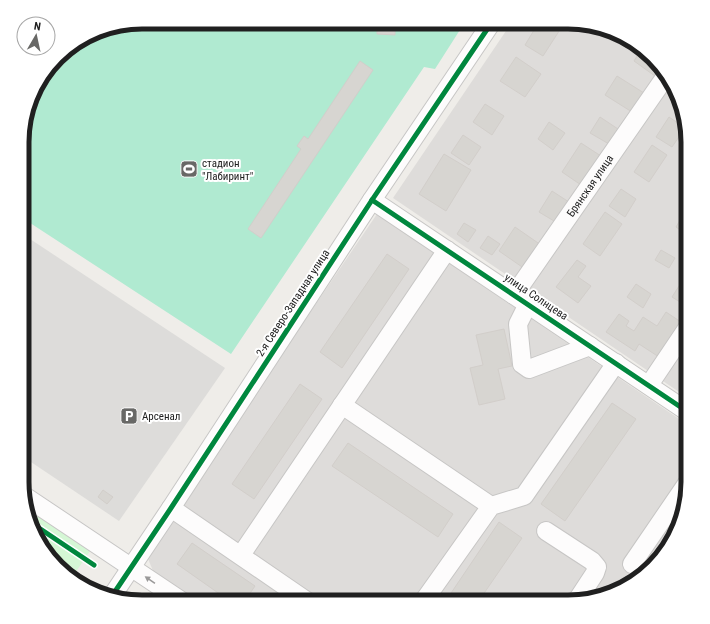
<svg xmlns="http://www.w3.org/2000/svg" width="710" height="624" font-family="'Roboto Condensed',sans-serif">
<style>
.residential{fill:#dedcda}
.religious{fill:#dddcda}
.park{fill:#d5f7d5}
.pitch{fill:#b0ead1}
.building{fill:#d7d5d1;stroke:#d2ceca}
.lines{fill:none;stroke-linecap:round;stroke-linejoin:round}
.minor-casing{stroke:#c7c6c5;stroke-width:20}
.minor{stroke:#fdfcfc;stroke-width:18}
.cycleway-casing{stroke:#fff;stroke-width:8}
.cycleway{stroke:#00873e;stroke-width:5}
.oneway{fill:#9a9999}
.labels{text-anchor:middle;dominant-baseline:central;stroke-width:4;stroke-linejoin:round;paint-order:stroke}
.poi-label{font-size:11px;fill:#202020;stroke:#fff;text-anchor:start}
.street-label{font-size:11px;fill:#202020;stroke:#fff}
.rim{fill:none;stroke:#202020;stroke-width:5}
</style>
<rect width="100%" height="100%" fill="#efede9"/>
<!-- residential -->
<g class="residential">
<polygon points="512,22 576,22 621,35 658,63 679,96 688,134 688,398 393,198"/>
<polygon points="377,214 688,425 688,482 676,535 647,572 614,593 575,602 192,602 156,578 146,554"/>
</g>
<!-- religious -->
<polygon class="religious" points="24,235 225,368 119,521 22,456"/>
<!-- park -->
<polygon class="park" points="25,503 92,548 73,576 52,561 31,528"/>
<!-- pitch -->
<polygon class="pitch" points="142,22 465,22 435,69 424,67 231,354 24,219 24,119 32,99 63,52 103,28"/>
<!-- building -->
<g class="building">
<polygon points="377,22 409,22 409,24 395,24 395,35 377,34"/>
<polygon points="539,22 559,22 563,25 543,56 525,45"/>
<polygon points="641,50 658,63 661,67 655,76 634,61"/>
<polygon points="516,57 541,74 525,97 500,81"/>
<polygon points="360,61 373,70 261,238 248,229 301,149 297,146 304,136 308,139"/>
<polygon points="617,76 644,93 632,112 605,95"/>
<polygon points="485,104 504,116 492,135 473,122"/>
<polygon points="600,117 618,129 609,144 590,133"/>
<polygon points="669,117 685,128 672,147 656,137"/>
<polygon points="549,122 565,133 553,150 538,139"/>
<polygon points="463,135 481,147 469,165 451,153"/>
<polygon points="581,143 604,158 584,187 562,172"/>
<polygon points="652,145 667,155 649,182 634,172"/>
<polygon points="444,154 471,170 446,211 419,194"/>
<polygon points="621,189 636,199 625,217 609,206"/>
<polygon points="552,191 572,204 559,224 539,212"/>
<polygon points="605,212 622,224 600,256 583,244"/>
<polygon points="682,217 688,221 688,229 685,233 676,227"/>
<polygon points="464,223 476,230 468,242 457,234"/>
<polygon points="515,227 541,245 525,269 499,251"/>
<polygon points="488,236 500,244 492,255 480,248"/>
<polygon points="661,250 675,258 669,268 655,260"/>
<polygon points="387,254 409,269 342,368 320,352"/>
<polygon points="577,260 586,266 578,277 591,286 578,303 556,287"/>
<polygon points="688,272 688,307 672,297"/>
<polygon points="636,284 651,294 643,308 627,297"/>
<polygon points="666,312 681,322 659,357 639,344 635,351 606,332 619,314 629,321 626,326 634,331 643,317 657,326"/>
<polygon points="504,329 512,366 498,369 505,399 479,405 470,368 483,365 476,335"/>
<polygon points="300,384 322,399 254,499 232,484"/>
<polygon points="612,403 636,419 565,521 541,504"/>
<polygon points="348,443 453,514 438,537 332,466"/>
<polygon points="103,490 113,497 107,504 98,497"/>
<polygon points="679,520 676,535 645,573 643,572"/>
<polygon points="499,522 522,538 478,602 445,602"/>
<polygon points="192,543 255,586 244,602 231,602 177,564"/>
</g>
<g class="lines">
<!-- minor casing -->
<g class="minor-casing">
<g id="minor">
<polyline points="372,200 688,412"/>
<path id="s1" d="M514,295l152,-219"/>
<polyline points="528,304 518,324 522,364 529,369 590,346"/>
<polyline points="649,385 688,327"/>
<polyline points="342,405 491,506"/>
<polyline points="23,495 183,602"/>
<polyline points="171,508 308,602"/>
<polyline points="546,531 592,561 597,567 595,573 576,602"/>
<polyline points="241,555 447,250"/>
<polyline points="632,564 688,482"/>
<polyline points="112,596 171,508 372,200 492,22"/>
<polyline points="423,602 491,506 524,496 616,363"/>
</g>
</g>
<!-- minor -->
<use href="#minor" class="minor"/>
<!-- cycleway casing -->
<g class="cycleway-casing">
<g id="cycleway">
<polyline points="372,200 688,412"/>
<polyline points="30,522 94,565"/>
<polyline points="112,596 171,508 372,200 492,22"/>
</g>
</g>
<!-- cycleway -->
<use href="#cycleway" class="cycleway"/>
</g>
<!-- one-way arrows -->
<defs><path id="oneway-solid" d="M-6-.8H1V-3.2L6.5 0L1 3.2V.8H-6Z"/></defs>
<use class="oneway" href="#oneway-solid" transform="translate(150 580) rotate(-146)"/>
<!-- icons -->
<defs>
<g id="stadium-square" transform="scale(0.9)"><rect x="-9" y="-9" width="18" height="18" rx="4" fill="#686866" stroke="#fff"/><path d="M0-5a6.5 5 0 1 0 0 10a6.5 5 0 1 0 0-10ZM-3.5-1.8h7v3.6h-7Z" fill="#fff"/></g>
<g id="parking-square" transform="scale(0.9)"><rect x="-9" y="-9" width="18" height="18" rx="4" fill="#686866" stroke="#fff"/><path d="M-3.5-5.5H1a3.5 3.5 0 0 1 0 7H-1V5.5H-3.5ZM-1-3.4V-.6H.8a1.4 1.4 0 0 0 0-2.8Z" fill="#fff"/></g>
</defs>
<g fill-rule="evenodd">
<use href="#stadium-square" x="189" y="169"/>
<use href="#parking-square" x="129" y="416"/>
</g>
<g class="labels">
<!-- poi labels -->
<g class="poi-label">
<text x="202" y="163">стадион<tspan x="202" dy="13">"Лабиринт"</tspan></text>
<text x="142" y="416">Арсенал</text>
</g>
<!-- street labels -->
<g class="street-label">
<text stroke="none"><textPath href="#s1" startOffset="133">Брянская улица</textPath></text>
<text transform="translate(536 297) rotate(34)">улица Солнцева</text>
<text transform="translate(293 303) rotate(-57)">2-я Северо-Западная улица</text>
</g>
</g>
<!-- crop -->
<path d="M0 0H710V624H0ZM142 29H568A113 113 0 0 1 681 142V482A113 113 0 0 1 568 595H142A113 113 0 0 1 29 482V142A113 113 0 0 1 142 29Z" fill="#fff" fill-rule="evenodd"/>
<path class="rim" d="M142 29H568A113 113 0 0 1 681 142V482A113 113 0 0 1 568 595H142A113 113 0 0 1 29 482V142A113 113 0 0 1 142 29Z"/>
<!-- north arrow -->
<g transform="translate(36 36) rotate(9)"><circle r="19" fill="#ffffff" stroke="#a6a6a6"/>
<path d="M0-3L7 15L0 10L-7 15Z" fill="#686866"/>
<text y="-6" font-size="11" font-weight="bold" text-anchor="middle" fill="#202020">N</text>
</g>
</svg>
